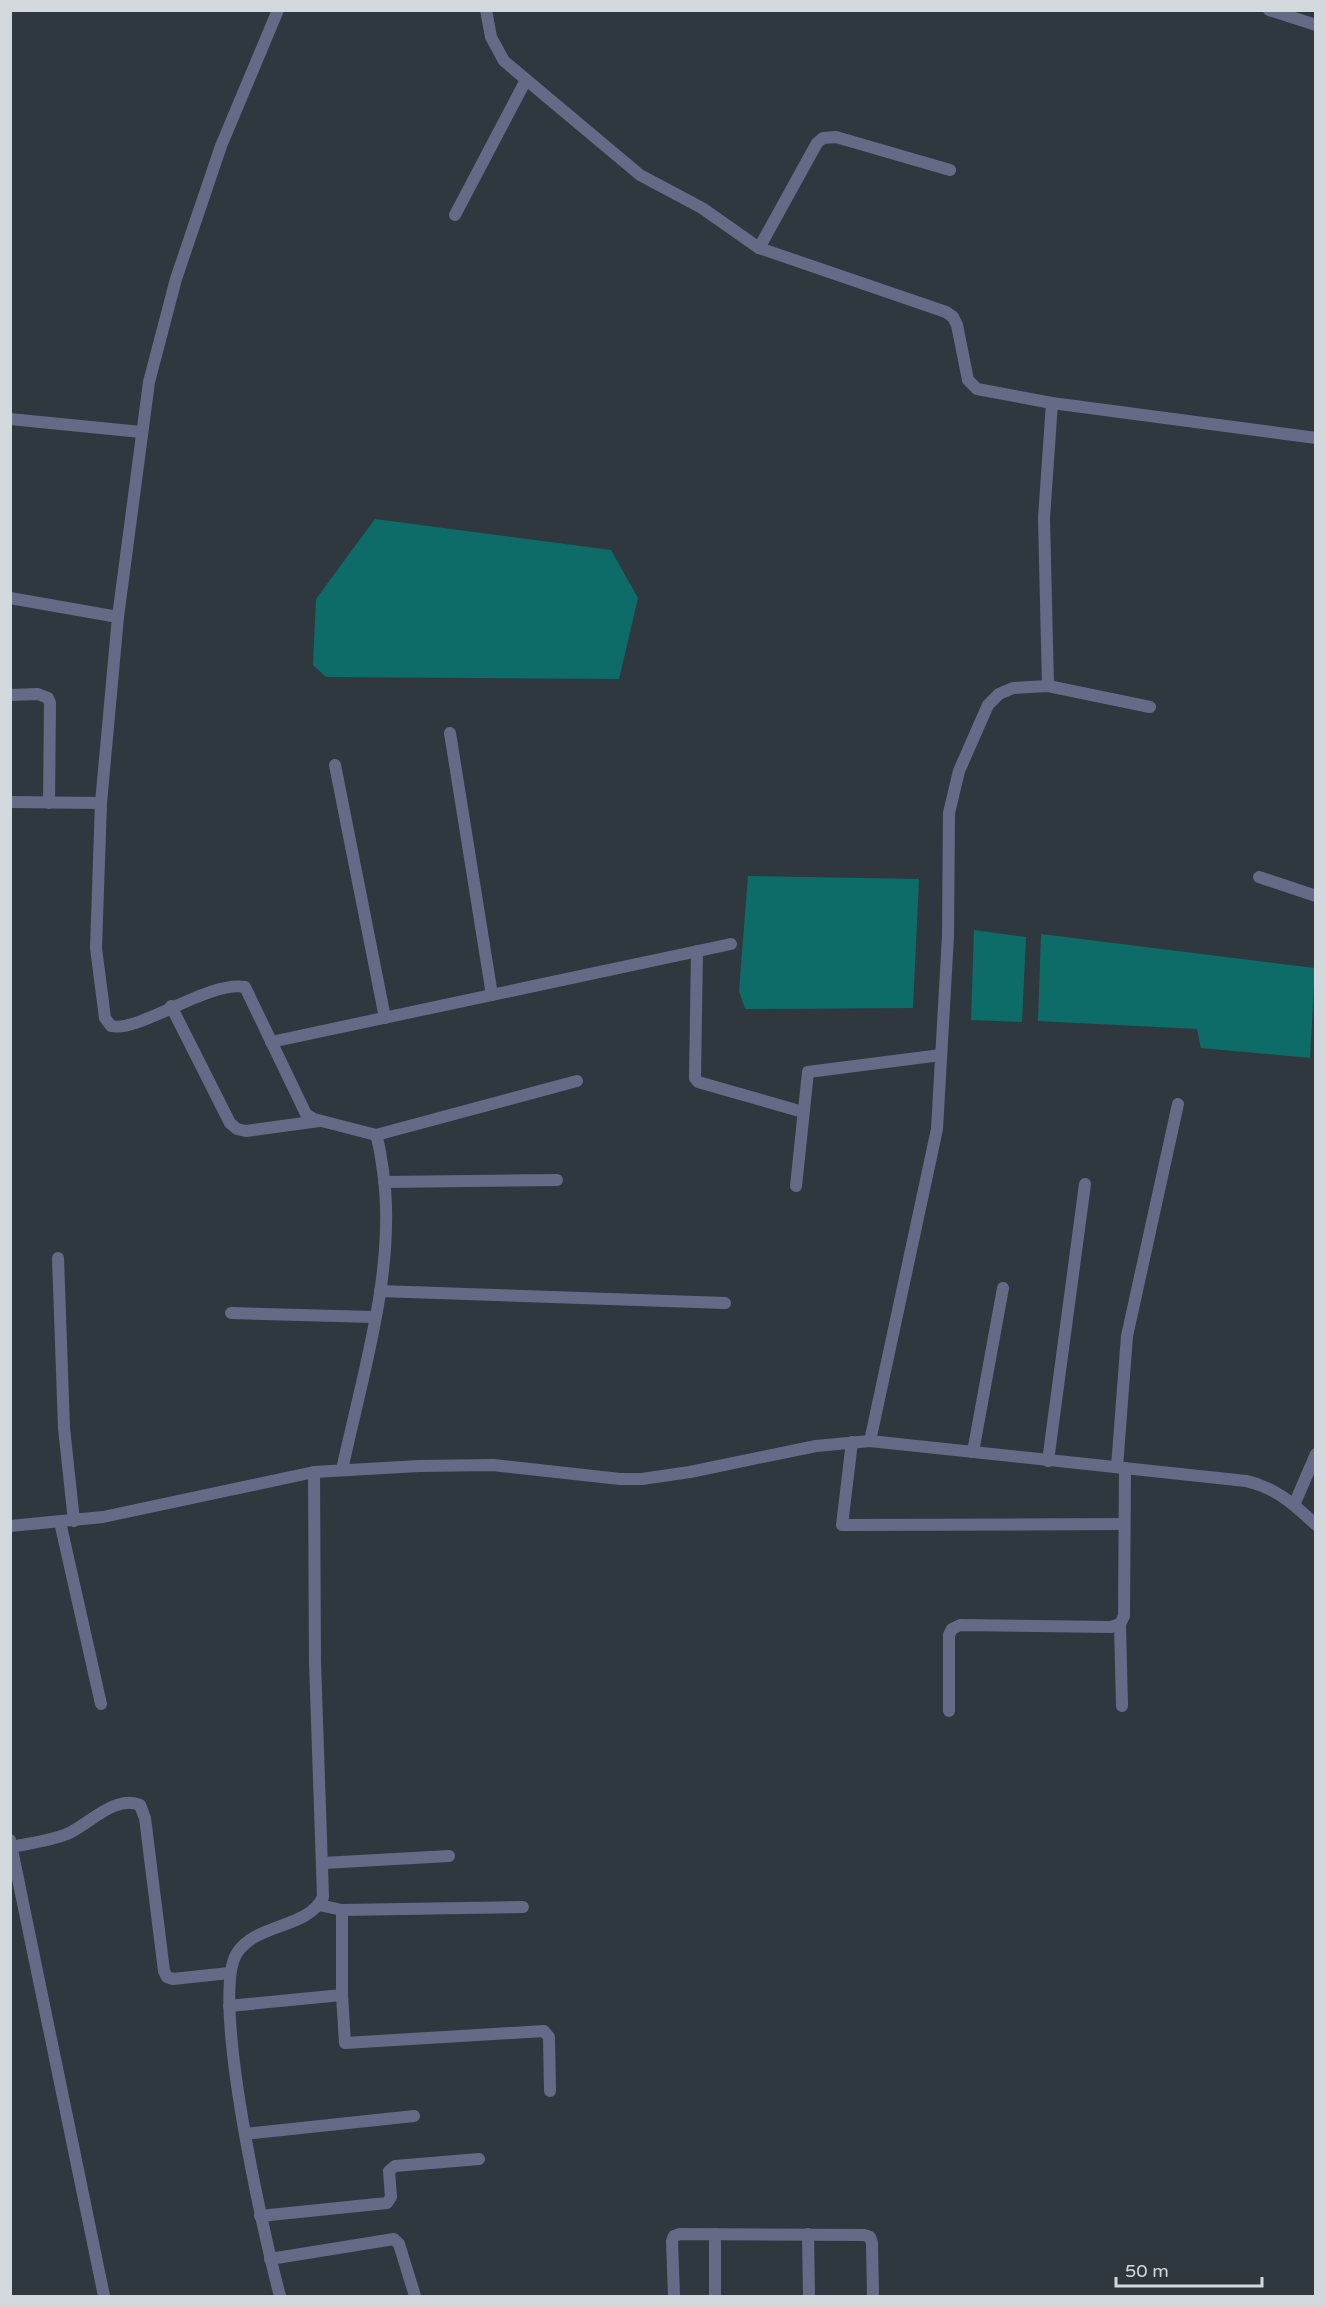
<svg xmlns="http://www.w3.org/2000/svg" width="1326" height="2307" font-family="'Varela Round',sans-serif">
<style>
.water{fill:#0d6c68}
.lines{fill:none;stroke-linecap:round;stroke-linejoin:round}
.minor{stroke:#656b87;stroke-width:12}
</style>
<rect width="100%" height="100%" fill="#30383f"/>
<!-- water -->
<g class="water">
<polygon points="375,519 611,550 638,598 619,679 326,677 313,665 316,599"/>
<polygon points="748,876 919,879 913,1008 745,1009 739,991"/>
<polygon points="974,930 1026,937 1022,1022 971,1020"/>
<polygon points="1041,934 1315,968 1310,1058 1201,1048 1197,1029 1038,1021"/>
</g>
<g class="lines">
<!-- minor -->
<g class="minor">
<path d="M278,10l-57,136 -45,133 -27,103 -31,235 -17,186 -5,145 9,70 6,8c28,7 98,-46 134,-39l61,127 8,5 62,16c4,11 5,24 7,36 14,96 -21,205 -41,299"/>
<polyline points="486,10 491,37 504,61 640,175 702,208 759,248 946,312 953,317 957,325 968,380 977,389 1052,403 1316,438"/>
<polyline points="1269,10 1316,25"/>
<polyline points="455,215 526,80"/>
<polyline points="759,248 817,143 823,138 836,137 950,170"/>
<polyline points="10,419 141,432"/>
<polyline points="10,598 118,617"/>
<polyline points="1048,686 1044,518 1052,403"/>
<polyline points="10,695 38,694 48,698 50,703 49,803"/>
<polyline points="450,733 492,995"/>
<polyline points="335,765 385,1018"/>
<polyline points="10,802 101,803"/>
<polyline points="1259,877 1316,896"/>
<polyline points="697,951 695,1078 698,1082 803,1112"/>
<polyline points="171,1006 230,1123 237,1129 246,1131 319,1121"/>
<polyline points="271,1042 731,944"/>
<polyline points="376,1135 577,1081"/>
<polyline points="384,1182 557,1180"/>
<polyline points="796,1186 808,1072 941,1055"/>
<polyline points="58,1258 64,1428 74,1521"/>
<polyline points="380,1291 725,1303"/>
<polyline points="231,1313 374,1317"/>
<polyline points="870,1441 937,1129 948,936 949,813 959,771 988,705 999,694 1013,688 1048,686 1150,707"/>
<polyline points="852,1442 842,1525 1124,1524"/>
<polyline points="973,1452 1003,1288"/>
<polyline points="1048,1461 1085,1184"/>
<polyline points="1117,1467 1127,1336 1178,1104"/>
<polyline points="1294,1505 1316,1454"/>
<polyline points="60,1522 101,1704"/>
<path d="M10,1526l93,-9 211,-45 105,-6 74,-1 127,14h22l48,-7 126,-26 54,-5 376,40c29,6 49,24 70,44"/>
<polyline points="1120,1624 1122,1706"/>
<polyline points="949,1711 949,1635 952,1629 960,1625 1111,1627 1120,1624 1124,1616 1125,1468"/>
<polyline points="10,1840 104,2296"/>
<path d="M12,1847c18,-4 38,-6 55,-13 21,-9 49,-40 73,-29l5,13 19,153 3,6 6,2 56,-6"/>
<polyline points="323,1863 449,1856"/>
<polyline points="319,1905 342,1910 523,1907"/>
<polyline points="342,1910 342,1995 345,2043 544,2031 549,2037 550,2091"/>
<polyline points="229,2006 342,1995"/>
<polyline points="245,2134 414,2116"/>
<polyline points="260,2216 387,2203 391,2197 389,2171 395,2166 479,2159"/>
<polyline points="715,2234 715,2296"/>
<polyline points="808,2234 809,2296"/>
<polyline points="270,2259 394,2239 399,2244 415,2296"/>
<path d="M280,2296c-15,-56 -71,-301 -43,-343 19,-30 71,-24 86,-56l-8,-235 -1,-190"/>
<polyline points="674,2296 672,2241 674,2236 680,2234 864,2235 870,2237 872,2243 873,2296"/>
</g>
</g>
<!-- border -->
<rect width="1326" height="2307" fill="none" stroke="#d3d8dd" stroke-width="24"/>
<!-- scale -->
<path d="M1116 2277v9h146v-9" fill="none" stroke="#d3d8dd" stroke-width="3"/>
<text x="1125" y="2277" font-size="18" fill="#d3d8dd" stroke="#30383f" stroke-width="4.5" paint-order="stroke">50 m</text>
</svg>
